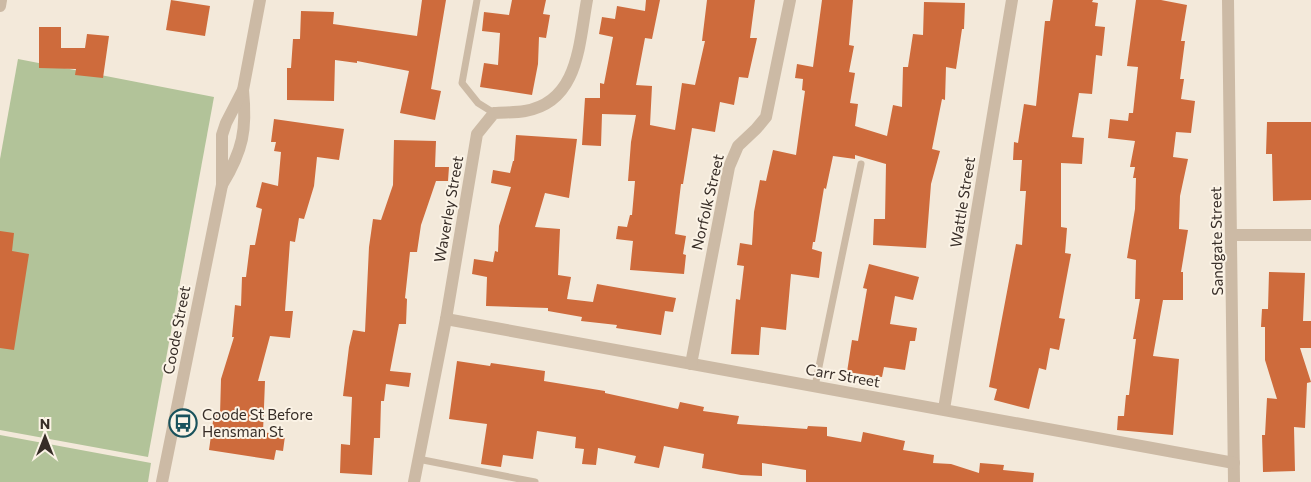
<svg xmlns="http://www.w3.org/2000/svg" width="1311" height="482" font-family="Commissioner,sans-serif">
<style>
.green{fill:#b2c399}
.building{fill:#ce6b3c}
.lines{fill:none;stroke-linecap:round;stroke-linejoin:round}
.service{stroke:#ccbaa5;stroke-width:7}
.minor{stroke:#ccbaa5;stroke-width:12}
.tertiary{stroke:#ccbaa5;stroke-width:12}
.labels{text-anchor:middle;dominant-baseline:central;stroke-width:4;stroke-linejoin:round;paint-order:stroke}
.street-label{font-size:15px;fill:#372d27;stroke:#fbf3e6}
.poi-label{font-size:15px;fill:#372d27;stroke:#fbf3e6;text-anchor:start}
</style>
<rect width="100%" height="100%" fill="#f3e9da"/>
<!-- green -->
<g class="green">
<polygon points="18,59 214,97 148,457 0,430 0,159"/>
<polygon points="0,435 151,463 148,482 0,482"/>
</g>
<!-- building -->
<g class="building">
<polygon points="171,0 210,6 205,36 166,30"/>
<polygon points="422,0 446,0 431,89 441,91 435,120 400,113 409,71 357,61 357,63 335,60 334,101 287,100 287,68 291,68 293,39 300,39 301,11 334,12 333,24 417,36"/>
<polygon points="512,0 546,0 543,14 550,15 546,38 539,37 538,64 532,95 480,87 484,63 498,65 500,33 482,31 484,12 509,15"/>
<polygon points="646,0 660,0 652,39 645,38 636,85 652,86 650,125 675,130 682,83 695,85 705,41 702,41 707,0 755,0 750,38 757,38 748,78 739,77 734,105 720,102 715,132 692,128 683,184 681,184 675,234 686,236 683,254 686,255 684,274 630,270 633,241 616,239 618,226 627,227 630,215 632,215 635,181 628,181 631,142 636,115 602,114 601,146 582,145 585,98 600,98 600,83 604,84 613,37 599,34 602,17 615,19 617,6 645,11"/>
<polygon points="822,0 853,0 849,45 854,46 849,72 855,73 850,103 858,104 855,126 887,136 893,105 902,107 903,67 908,67 913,34 923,35 924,2 965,3 964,29 962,29 956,69 946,67 945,100 942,99 932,149 940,151 931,184 926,248 873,245 874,219 885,219 886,164 855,155 855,159 833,156 826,189 824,188 815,242 813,242 812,249 822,252 819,278 791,274 786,330 761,327 759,355 731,354 736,299 740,300 744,266 737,265 740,243 752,245 754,212 760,180 766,181 773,150 796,155 805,91 802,90 803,79 795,78 797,64 813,67"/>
<polygon points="1053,0 1093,0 1092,2 1098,3 1095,26 1105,27 1102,56 1096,55 1092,94 1079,93 1072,137 1084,138 1082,164 1061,163 1061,227 1067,228 1065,253 1071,254 1059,318 1065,319 1059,350 1050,348 1046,370 1039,368 1029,409 994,400 997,389 989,387 1016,244 1022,245 1026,191 1020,191 1022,160 1013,160 1014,142 1018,143 1024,104 1036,106 1045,21 1050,21"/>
<polygon points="1136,0 1161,0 1187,5 1181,41 1185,41 1180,79 1184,79 1181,99 1195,101 1191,133 1176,132 1173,157 1188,159 1180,196 1179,229 1188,230 1181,272 1183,272 1183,300 1163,300 1153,356 1179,359 1173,435 1117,430 1118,416 1124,416 1126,395 1129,395 1136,339 1133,339 1140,299 1135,299 1136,260 1127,258 1135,209 1136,178 1133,178 1135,167 1130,167 1135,141 1108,138 1110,119 1128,121 1129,113 1133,113 1138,67 1127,66"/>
<polygon points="39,27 61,27 61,48 85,48 87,34 109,36 103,78 75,75 76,69 39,68"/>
<polygon points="274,119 344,129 339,160 317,157 314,186 304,219 299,218 295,242 290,241 285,311 293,311 290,338 270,336 258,381 265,381 263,432 285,436 283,451 276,450 274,460 209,450 214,414 220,415 221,379 234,337 232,337 235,305 241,306 242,277 246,277 250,245 255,245 262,209 256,207 262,182 278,186 281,152 274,151 276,142 271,142"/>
<polygon points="1267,122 1311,122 1311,200 1273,201 1272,154 1266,154"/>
<polygon points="516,135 577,139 569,198 545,193 535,227 560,229 558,275 571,277 567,299 593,302 597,284 676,298 673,312 665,311 661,335 616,328 617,325 581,321 582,317 548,311 548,308 486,306 487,277 472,274 474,259 493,262 495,251 498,252 499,226 511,187 491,183 493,170 510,173 513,161 514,161"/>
<polygon points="394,140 436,141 435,167 449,167 448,181 436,181 421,225 417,252 410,252 405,298 407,299 406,324 399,324 390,371 411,373 409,387 386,384 384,401 381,401 380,438 374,438 372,475 340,473 341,444 350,445 352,397 343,396 349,347 353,330 365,332 369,247 373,219 381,220 393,185"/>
<polygon points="0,231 14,233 12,251 29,254 14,350 0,348"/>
<polygon points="869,264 919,277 913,300 895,296 890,324 917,328 915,341 910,341 905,370 884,367 882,377 847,372 852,340 858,341 867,289 863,288"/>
<polygon points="1269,272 1305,273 1303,321 1311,321 1311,348 1300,348 1311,382 1307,383 1305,428 1294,427 1295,471 1263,472 1262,435 1265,435 1267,398 1277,399 1265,360 1265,327 1261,327 1262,309 1268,309"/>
<polygon points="457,361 490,366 491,363 545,371 544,381 605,391 605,393 678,409 680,402 704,407 703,411 739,416 737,424 807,429 808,426 827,427 827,436 861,442 863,432 882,436 905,441 903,450 934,455 933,463 951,464 979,473 980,463 1004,465 1003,470 1034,473 1033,482 806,482 806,470 762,463 762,476 741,475 702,468 704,454 664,446 659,468 634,463 636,456 598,448 596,465 582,464 584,449 575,448 576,437 537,431 533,459 503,455 501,467 481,464 487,424 449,419"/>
</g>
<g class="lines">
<!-- service -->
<g class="service">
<polyline points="477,0 462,83 478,103 494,113"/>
<polyline points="815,386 861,164"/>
<polyline points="418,459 535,482"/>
</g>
<!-- minor -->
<g class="minor">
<polyline points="1228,0 1234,482"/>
<polyline points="0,6 1,0"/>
<polyline points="1232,235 1311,235"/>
<polyline points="446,319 1234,463"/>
<polyline points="691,364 729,167 738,146 756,129 766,117 790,0"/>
<polyline points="944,409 1012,0"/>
<path d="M414,482l32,-163 31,-185 17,-21c10,-1 21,0 31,-2 54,-9 54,-68 62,-111"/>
</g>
<!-- tertiary -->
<g class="tertiary">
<path d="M222,185c21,-35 25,-55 21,-95"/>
<polyline points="162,482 222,185 222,135 226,123 243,90 260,0"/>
</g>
</g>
<!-- icons -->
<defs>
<g id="bus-ring" transform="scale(1.4375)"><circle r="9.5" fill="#fbf3e6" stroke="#19525c" stroke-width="1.5"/><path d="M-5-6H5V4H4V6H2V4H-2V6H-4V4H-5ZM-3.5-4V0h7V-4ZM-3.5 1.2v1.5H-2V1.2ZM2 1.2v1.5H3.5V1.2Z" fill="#19525c"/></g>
</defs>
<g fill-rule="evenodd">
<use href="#bus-ring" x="183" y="423"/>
</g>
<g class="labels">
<!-- street labels -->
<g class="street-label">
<text transform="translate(707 202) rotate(-77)">Norfolk Street</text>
<text transform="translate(962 202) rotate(-81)">Wattle Street</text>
<text transform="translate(448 209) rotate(-80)">Waverley Street</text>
<text transform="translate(1216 241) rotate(-91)">Sandgate Street</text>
<text transform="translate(176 330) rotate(-79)">Coode Street</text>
<text transform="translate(843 375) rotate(10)">Carr Street</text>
</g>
<!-- poi labels -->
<g class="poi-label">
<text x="202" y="414">Coode St Before<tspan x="202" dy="17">Hensman St</tspan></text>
</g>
</g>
<!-- north arrow -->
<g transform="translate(45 437)" stroke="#fbf3e6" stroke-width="4" paint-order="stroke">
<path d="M0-4L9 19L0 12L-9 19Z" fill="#372d27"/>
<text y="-8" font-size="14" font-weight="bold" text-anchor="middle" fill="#372d27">N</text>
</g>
</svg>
